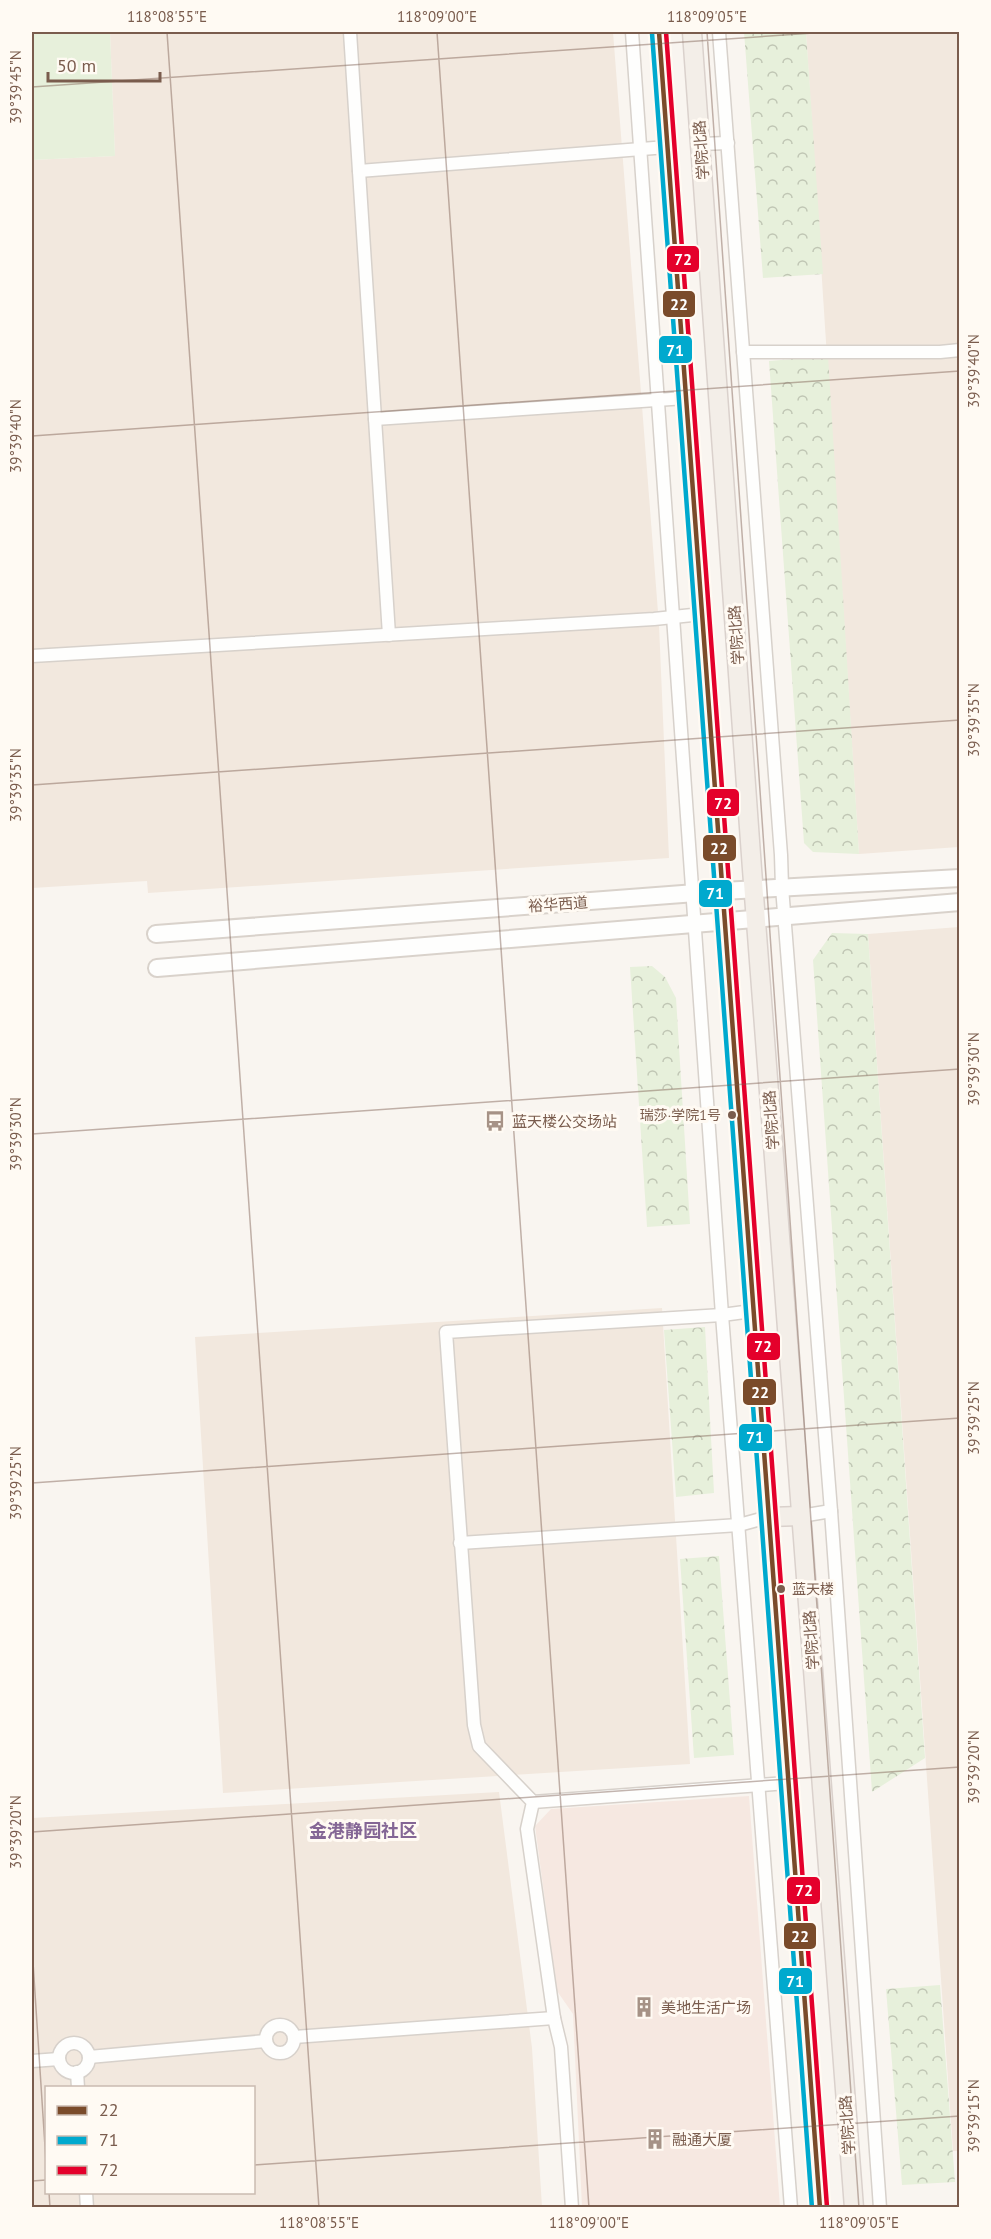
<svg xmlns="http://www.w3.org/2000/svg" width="991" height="2239" font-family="'PT Sans','Noto Sans SC',sans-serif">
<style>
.residential{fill:#f2e8de;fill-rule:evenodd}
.commercial{fill:#f6e8e1}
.forest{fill:url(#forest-crowns)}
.park{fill:#e7f0db}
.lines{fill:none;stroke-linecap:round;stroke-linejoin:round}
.minor-casing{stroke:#d7d1cb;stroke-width:15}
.secondary-casing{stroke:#d9d2cb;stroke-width:20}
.primary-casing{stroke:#dad1cc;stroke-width:21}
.minor{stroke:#fefefd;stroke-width:12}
.secondary{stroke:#fefefd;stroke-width:16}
.primary{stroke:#f3eee8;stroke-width:18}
.bus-1-casing{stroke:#fffaf3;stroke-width:9}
.bus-2-casing{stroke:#fffaf3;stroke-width:9}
.bus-3-casing{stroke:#fffaf3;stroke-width:9}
.bus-1{stroke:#7a4b2a;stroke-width:4.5}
.bus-2{stroke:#00a9ce;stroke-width:4.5}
.bus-3{stroke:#e4002b;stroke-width:4.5}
.ticks{fill:none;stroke:#7a5c4d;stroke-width:1.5;stroke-opacity:0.45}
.bus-dot{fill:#7a5c4d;stroke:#fffaf3;stroke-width:2}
.labels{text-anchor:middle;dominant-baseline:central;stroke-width:6;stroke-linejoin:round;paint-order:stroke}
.bus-label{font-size:14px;fill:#7a5c4d;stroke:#fffaf3;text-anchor:end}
.street-label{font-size:15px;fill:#7a5c4d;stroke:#fffaf3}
.poi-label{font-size:15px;fill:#7a5c4d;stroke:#fffaf3;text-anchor:start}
.quarter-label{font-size:18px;font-weight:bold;fill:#846695;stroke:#fffaf3}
.line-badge{stroke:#fffaf3;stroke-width:2}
.badge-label{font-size:16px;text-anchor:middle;font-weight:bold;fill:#fff}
.neatline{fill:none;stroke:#7a5c4d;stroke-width:2}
.ticks-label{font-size:15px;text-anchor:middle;fill:#7a5c4d}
</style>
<defs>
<pattern id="forest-crowns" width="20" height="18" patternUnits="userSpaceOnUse" patternTransform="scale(1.5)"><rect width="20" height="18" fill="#e7f0db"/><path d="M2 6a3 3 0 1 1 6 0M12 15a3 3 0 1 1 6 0" fill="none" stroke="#c0c6b4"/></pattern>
</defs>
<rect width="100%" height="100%" fill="#f9f5f0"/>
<!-- residential -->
<g class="residential">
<polygon points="110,32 613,32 659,625 669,858 148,893 147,881 32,888 32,160 115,156"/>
<polygon points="806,32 959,32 959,847 859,854"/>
<polygon points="959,927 959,2151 953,2151 868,934"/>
<polygon points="662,1308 690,1764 223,1793 195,1337"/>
<path d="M499,1792l33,256 10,159 -510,1v-390zM46,2088h208v104h-208z"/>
</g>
<!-- commercial -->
<polygon class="commercial" points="749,1796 780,2207 582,2207 573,2014 557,1991 535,1826 551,1809"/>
<!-- forest -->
<g class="forest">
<polygon points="744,32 806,32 823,274 763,278"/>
<polygon points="828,356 859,854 813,852 804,843 769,361"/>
<polygon points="832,933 868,934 925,1758 872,1792 813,960"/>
<polygon points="652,966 665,977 676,998 690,1224 647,1227 630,967"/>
<polygon points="705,1327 714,1493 676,1497 664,1330"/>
<polygon points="719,1556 734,1755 694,1758 680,1559"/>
<polygon points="940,1985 955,2182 902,2185 886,1989"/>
</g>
<!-- park -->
<polygon class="park" points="32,32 110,32 115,156 32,160"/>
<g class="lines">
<!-- minor casing -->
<g class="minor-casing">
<g id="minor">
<polyline points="350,32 389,635"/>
<polyline points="632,32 722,1315 791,2208"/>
<polyline points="719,32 781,855 782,887 831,1511 880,2208"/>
<polyline points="700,144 728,143"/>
<polyline points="359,171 667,147"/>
<polyline points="743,352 940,352 960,350"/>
<polyline points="375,419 686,398"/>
<polyline points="32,656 654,619 702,614"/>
<polyline points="801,1516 831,1511"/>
<polyline points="460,1543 739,1525 768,1517"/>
<polyline points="533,1802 787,1783"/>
<circle cx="280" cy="2039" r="14"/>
<polyline points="294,2037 554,2018"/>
<circle cx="74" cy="2058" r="15"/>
<polyline points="89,2057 266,2041"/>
<polyline points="32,2061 59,2059"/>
<polyline points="77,2072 78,2088"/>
<polyline points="86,2192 87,2208"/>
<polyline points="572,2208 561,2047 554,2018 527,1829 533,1802 479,1746 474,1725 446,1332 722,1315 752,1311"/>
</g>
</g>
<!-- secondary casing -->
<g class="secondary-casing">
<g id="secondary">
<polyline points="156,934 722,891 960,878"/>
<polyline points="157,968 960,902"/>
</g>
</g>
<!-- primary casing -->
<g class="primary-casing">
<g id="primary">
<polyline points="659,32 768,1517 820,2208"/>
<polyline points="692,32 752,869 854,2208"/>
<polyline points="768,1517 801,1516"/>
</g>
</g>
<!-- minor -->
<use href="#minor" class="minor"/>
<!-- secondary -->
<use href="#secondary" class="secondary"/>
<!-- primary -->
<use href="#primary" class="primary"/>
<!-- bus-1 casing -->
<g class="bus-1-casing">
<polyline id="bus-1" points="659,32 820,2208"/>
</g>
<!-- bus-2 casing -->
<g class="bus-2-casing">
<polyline id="bus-2" points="652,33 812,2208"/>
</g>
<!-- bus-3 casing -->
<g class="bus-3-casing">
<polyline id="bus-3" points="666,32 827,2207"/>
</g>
<!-- bus-1 -->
<use href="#bus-1" class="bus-1"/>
<!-- bus-2 -->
<use href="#bus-2" class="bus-2"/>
<!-- bus-3 -->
<use href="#bus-3" class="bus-3"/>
</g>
<!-- ticks -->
<path class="ticks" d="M167,32l152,2176M437,32l152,2176M707,32l152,2176M32,87l796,-55M32,436l928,-65M32,785l928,-65M32,1134l928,-65M32,1483l928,-65M32,1832l928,-65M32,1947l14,215M254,2165l706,-49M32,2181l14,-1M49,2192l1,16"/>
<!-- icons -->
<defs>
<g id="bus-bare" transform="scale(1.62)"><path d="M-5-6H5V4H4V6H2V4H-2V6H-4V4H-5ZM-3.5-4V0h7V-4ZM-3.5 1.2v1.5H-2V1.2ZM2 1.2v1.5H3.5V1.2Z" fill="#a69286" stroke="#fffaf3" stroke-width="2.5" paint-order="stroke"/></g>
<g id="building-bare" transform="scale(1.62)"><path d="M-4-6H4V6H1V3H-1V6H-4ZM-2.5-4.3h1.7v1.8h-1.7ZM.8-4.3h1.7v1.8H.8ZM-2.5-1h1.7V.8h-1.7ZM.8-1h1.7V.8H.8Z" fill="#a69286" stroke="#fffaf3" stroke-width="2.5" paint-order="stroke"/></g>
</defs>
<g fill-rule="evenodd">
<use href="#bus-bare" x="495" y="1121"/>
<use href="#building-bare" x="644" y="2007"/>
<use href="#building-bare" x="655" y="2139"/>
</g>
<!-- markers -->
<g class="bus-dot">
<circle cx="732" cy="1115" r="5"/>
<circle cx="781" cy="1589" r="5"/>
</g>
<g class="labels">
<!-- bus labels -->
<g class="bus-label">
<text x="721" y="1115">瑞莎·学院1号</text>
<text x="792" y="1589" text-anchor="start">蓝天楼</text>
</g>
<!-- street labels -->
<g class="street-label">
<text transform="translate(701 150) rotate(-94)">学院北路</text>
<text transform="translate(736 635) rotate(-94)">学院北路</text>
<text transform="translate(558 904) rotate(-4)">裕华西道</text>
<text transform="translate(771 1120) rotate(-94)">学院北路</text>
<text transform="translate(811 1640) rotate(-94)">学院北路</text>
<text transform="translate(847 2125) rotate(-94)">学院北路</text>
</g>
<!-- poi labels -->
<g class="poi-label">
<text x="512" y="1121">蓝天楼公交场站</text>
<text x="661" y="2007">美地生活广场</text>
<text x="672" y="2139">融通大厦</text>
</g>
<!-- quarter labels -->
<g class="quarter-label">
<text x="363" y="1830">金港静园社区</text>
</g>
</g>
<g class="line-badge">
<rect x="666" y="245" width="34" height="28" rx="6" fill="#e4002b"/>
<rect x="662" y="290" width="34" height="28" rx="6" fill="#7a4b2a"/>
<rect x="658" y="335" width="35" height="29" rx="6" fill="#00a9ce"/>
<rect x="706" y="788" width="34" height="29" rx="6" fill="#e4002b"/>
<rect x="702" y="834" width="35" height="28" rx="6" fill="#7a4b2a"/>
<rect x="698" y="879" width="35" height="29" rx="6" fill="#00a9ce"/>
<rect x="746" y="1332" width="35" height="29" rx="6" fill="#e4002b"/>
<rect x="742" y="1378" width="35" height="28" rx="6" fill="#7a4b2a"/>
<rect x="738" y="1423" width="35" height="29" rx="6" fill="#00a9ce"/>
<rect x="786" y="1876" width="35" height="29" rx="6" fill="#e4002b"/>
<rect x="783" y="1922" width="34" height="28" rx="6" fill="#7a4b2a"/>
<rect x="778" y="1967" width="35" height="28" rx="6" fill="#00a9ce"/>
</g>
<g class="badge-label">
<text x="683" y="265">72</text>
<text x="679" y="310">22</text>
<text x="675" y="356">71</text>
<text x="723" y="809">72</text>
<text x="719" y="854">22</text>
<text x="715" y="899">71</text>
<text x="763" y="1352">72</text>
<text x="760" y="1398">22</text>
<text x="755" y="1443">71</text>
<text x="804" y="1896">72</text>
<text x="800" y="1942">22</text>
<text x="795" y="1987">71</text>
</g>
<!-- border -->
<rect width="991" height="2239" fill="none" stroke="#fffaf3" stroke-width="66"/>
<!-- legend -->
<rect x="45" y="2086" width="210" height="108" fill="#fffaf3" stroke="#cabbb1" stroke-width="1.5"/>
<rect x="57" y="2106" width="30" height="9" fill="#7a4b2a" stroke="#cabbb1" stroke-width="1.5"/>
<text x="99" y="2116" font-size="18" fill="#7a5c4d">22</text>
<rect x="57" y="2136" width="30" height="9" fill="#00a9ce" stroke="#cabbb1" stroke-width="1.5"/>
<text x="99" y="2146" font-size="18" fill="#7a5c4d">71</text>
<rect x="57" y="2166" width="30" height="9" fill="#e4002b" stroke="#cabbb1" stroke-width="1.5"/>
<text x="99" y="2176" font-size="18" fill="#7a5c4d">72</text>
<!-- scale -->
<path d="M48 72v9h112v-9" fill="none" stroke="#7a5c4d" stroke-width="3"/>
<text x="57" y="72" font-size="18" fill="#7a5c4d" stroke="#fffaf3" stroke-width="4.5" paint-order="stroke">50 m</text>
<rect x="33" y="33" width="925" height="2173" class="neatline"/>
<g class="ticks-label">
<text x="167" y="22">118°08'55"E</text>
<text x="437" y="22">118°09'00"E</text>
<text x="707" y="22">118°09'05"E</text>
<text transform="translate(16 87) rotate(-90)" y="5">39°39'45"N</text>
<text transform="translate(974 371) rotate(-90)" y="5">39°39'40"N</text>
<text transform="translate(16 436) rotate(-90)" y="5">39°39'40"N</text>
<text transform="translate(974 720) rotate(-90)" y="5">39°39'35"N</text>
<text transform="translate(16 785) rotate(-90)" y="5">39°39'35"N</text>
<text transform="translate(974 1069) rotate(-90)" y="5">39°39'30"N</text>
<text transform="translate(16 1134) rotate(-90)" y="5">39°39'30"N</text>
<text transform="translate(974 1418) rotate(-90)" y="5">39°39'25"N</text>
<text transform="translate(16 1483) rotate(-90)" y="5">39°39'25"N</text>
<text transform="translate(974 1767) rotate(-90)" y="5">39°39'20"N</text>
<text transform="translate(16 1832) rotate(-90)" y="5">39°39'20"N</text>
<text transform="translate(974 2116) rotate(-90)" y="5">39°39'15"N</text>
<text x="319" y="2228">118°08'55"E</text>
<text x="589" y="2228">118°09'00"E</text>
<text x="859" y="2228">118°09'05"E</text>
</g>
</svg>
